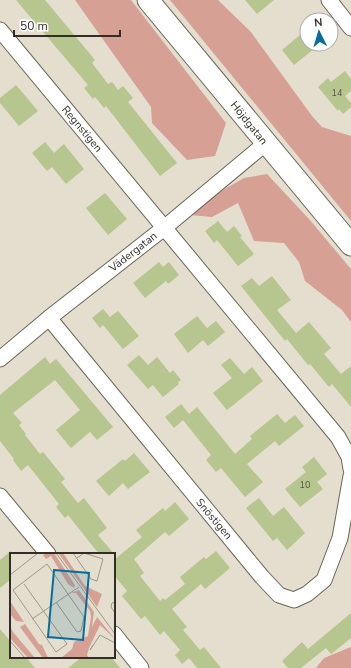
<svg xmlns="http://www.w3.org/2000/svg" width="351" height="668" font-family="'Nunito Sans',sans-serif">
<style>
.green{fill:#d7a095}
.building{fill:#b7c58e}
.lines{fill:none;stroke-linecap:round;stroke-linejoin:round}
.street-casing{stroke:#6b6657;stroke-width:17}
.secondary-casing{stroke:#6b6657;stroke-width:23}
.street{stroke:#fff;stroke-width:15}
.secondary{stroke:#fff;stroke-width:21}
.labels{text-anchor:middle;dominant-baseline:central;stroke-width:3.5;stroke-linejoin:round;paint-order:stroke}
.number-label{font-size:9px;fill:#525441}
.street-label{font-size:11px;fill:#302e27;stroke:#fff}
.inset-road{fill:none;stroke:#9c988b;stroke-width:1}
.view{fill:#076d9a;fill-opacity:0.15;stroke:#076d9a;stroke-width:2}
.inset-edge{fill:none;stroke:#302e27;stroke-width:2}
</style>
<rect width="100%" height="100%" fill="#e4dece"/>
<!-- green -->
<g class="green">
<polygon points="75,0 131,0 226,123 215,156 187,160 152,123 151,107"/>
<polygon points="170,0 218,0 251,32 312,116 322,127 351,136 351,221"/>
<polygon points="267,174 309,219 351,269 351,322 342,310 305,281 299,262 284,243 254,241 238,203 212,217 190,215 216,194 244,178"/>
<polygon points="351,647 351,668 316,668 324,658"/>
</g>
<!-- building -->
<g class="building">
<polygon points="16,0 45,0 95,60 92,63 108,84 112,82 118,90 123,86 133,98 128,102 177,163 160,176 106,106 104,108 95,97 93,99 84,88 88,85"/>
<polygon points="245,0 274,0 257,14"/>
<polygon points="307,29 307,44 320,44 294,65 282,50"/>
<polygon points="345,71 351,79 351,91 345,96 351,103 351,107 343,114 339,109 338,111 318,87 328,78 331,82"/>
<polygon points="16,85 38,111 19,126 0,103 0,98"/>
<polygon points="45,142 54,153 64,144 84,169 66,184 52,167 47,171 32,153"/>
<polygon points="105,193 127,219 108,235 86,208"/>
<polygon points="218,221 227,232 234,226 242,236 240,237 254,254 238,266 217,240 214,243 205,231"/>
<polygon points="159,262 163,267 169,262 179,275 168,284 166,281 145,298 133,283"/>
<polygon points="272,276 291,300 277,310 296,333 309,322 331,348 324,354 341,374 351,366 351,407 332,384 329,387 310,364 308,365 287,339 285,341 241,286 252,278 259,286"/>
<polygon points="103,309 110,317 118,311 139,336 123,349 103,325 100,328 92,318"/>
<polygon points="197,316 207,328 216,321 225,332 208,346 203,340 188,353 174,334"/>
<polygon points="139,355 148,365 157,357 170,373 173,370 181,380 178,382 179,384 163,397 153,385 148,389 127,365"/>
<polygon points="45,357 50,364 56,359 113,427 97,440 90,432 71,448 56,430 80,410 55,380 13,413 22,423 19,425 26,434 25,435 40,454 43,452 65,479 61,482 78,503 84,498 107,528 98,535 114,554 99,554 68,515 65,518 56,507 59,504 28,465 21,471 13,460 14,459 0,441 0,395"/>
<polygon points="230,358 244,374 252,367 263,381 227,410 213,393 232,378 221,365"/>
<polygon points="181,404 189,414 197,407 235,454 252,439 250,436 277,414 285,423 295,415 304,426 279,446 275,441 247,464 263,482 245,497 221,468 216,472 206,460 211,455 183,420 174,428 165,417"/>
<polygon points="134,453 150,472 128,489 123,483 109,496 96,481 123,459 125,461"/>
<polygon points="314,457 327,474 317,482 323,489 300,507 285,489 306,472 302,467"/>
<polygon points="259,498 273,516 284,507 305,533 287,550 277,538 273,541 246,508"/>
<polygon points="175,502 189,519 169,536 165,532 134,559 144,573 140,576 160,601 163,598 165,600 185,584 180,577 204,557 206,559 216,551 230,568 205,589 201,584 172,609 187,627 183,630 200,650 204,647 221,668 197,668 189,658 182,664 175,655 180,650 164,631 160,635 145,616 141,619 122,596 127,591 114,575 114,560 142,537 136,530 163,508 165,511"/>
<polygon points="11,551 11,579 0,588 0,560"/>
<polygon points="351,613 351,638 331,654 326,648 301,668 288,668 282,661 302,642 308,649"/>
<polygon points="0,629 11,642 11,657 26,657 35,668 0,668"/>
<polygon points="82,657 111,657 120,668 68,668"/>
</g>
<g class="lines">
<!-- street casing -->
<g class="street-casing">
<g id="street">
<polyline points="329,0 351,28"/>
<polyline points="0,30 338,437 349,457 351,469"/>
<polyline points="49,318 262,577 279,595 294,600 307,594 324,580 340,538 351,476"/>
<polyline points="0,359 49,318 164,228 266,143"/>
<polyline points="0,496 48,554"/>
<polyline points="114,634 141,668"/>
</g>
</g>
<!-- secondary casing -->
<g class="secondary-casing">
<polyline id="secondary" points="148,0 351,245"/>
</g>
<!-- street -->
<use href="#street" class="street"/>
<!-- secondary -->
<use href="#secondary" class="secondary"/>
</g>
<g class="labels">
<!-- number labels -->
<g class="number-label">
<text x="337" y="93">14</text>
<text x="305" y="485">10</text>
</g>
<!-- street labels -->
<g class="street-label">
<text transform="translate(249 123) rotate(51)">Höjdgatan</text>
<text transform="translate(82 129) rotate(50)">Regnstigen</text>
<text transform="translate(133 252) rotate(-38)">Vädergatan</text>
<text transform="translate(214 519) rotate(50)">Snöstigen</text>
</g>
</g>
<!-- overview -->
<g transform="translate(10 553)">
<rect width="105" height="105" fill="#e4dece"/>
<path d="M36,0h8l21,32 -1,3 -6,-4 -17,-28 -5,3 -3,-4zM53,0l22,33 17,8 -5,13 -38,-53zM69,37l15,22 -2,15 5,-10 18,22 -15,-14 -11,23 -2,7 2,3h-28l11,-9 2,-7 14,-6 3,-19 -1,-6 -14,-18h-5zM0,48l14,21 -8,-1 -6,-7zM15,71l14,20 3,1 6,13h-5l-23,-31zM0,73l3,6 22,26h-7l-18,-20z" fill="#d7a095"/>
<path class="inset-road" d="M46,0l59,81M63,0l18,26 6,2 6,-22 -19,-6 -7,5M0,22l28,-22M14,31l43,60 -11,8 -43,-62 34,-26 37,53 -3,14 -4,1 -21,-30M105,49l-3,1 -1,4 4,6M22,66l47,-32M0,88l15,17M83,92l-3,5 10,-15 15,8"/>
<path class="view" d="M44,17l35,3 -6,67 -35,-3z"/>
<rect width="105" height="105" class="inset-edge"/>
</g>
<!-- north arrow -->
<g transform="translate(319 32) rotate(355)"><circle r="19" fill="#ffffff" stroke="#acaba9"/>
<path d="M0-3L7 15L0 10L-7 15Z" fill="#076d9a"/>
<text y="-6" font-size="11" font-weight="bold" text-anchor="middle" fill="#302e27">N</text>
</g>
<!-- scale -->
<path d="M14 30v6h106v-6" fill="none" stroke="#302e27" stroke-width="2"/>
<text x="20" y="30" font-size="12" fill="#302e27" stroke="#ffffff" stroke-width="3" paint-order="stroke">50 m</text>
</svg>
